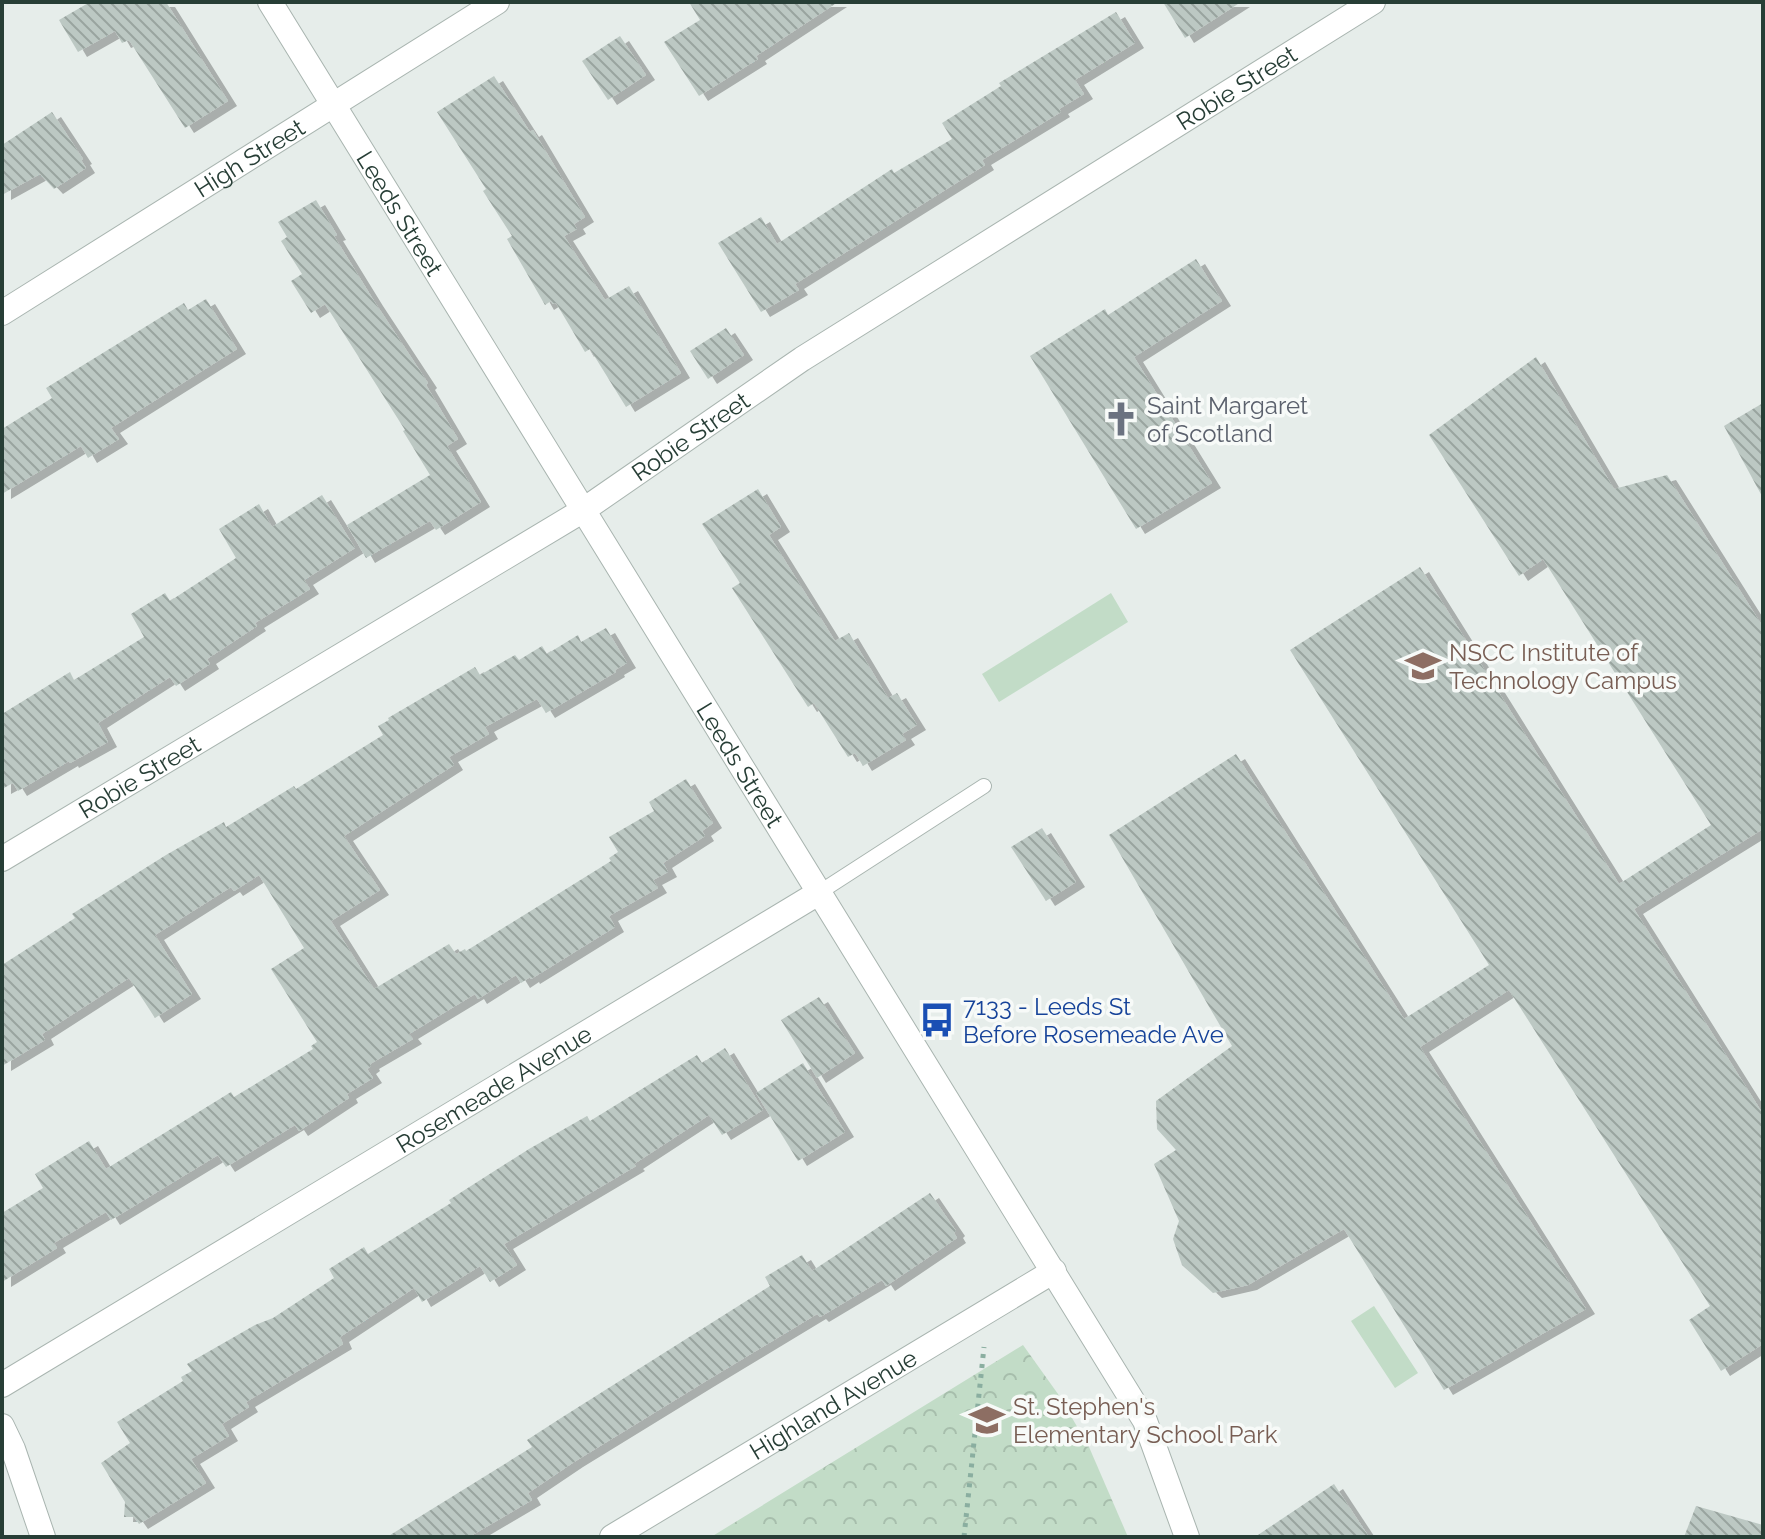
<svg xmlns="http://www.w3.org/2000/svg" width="1765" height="1539" font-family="Raleway,sans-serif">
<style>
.green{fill:#c2dcc7}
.park{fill:url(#park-crowns)}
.building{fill:url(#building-back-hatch);filter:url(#shadow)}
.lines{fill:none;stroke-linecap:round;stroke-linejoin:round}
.lane-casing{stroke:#a9b5b0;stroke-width:16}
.street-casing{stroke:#a9b5b0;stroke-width:26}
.path{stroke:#8aaea0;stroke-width:5;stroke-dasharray:4 6;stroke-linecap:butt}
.lane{stroke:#fff;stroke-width:14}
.street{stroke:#fff;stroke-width:24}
.labels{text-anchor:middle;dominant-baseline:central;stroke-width:7;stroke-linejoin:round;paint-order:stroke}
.street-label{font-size:24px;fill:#273e36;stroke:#f7faf8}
.worship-label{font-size:24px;fill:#5b616d;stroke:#f7faf8;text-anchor:start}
.education-label{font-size:24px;fill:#785e54;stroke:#f7faf8;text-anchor:start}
.transit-label{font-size:24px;fill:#164399;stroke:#f7faf8;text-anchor:start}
</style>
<defs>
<pattern id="park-crowns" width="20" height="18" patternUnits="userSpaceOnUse" patternTransform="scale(2)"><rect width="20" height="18" fill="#c2dcc7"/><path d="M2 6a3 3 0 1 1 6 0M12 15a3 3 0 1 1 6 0" fill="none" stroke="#a7beac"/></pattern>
<pattern id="building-back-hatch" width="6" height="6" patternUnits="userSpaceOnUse" patternTransform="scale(2)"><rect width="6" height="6" fill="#bcc8c3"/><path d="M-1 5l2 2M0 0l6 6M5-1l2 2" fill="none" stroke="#99a49f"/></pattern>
<filter id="shadow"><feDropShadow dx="9" dy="5" stdDeviation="0" flood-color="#0004"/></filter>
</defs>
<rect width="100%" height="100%" fill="#e6edea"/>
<!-- green -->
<g class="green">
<polygon points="1111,593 1128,622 999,702 982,674"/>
<polygon points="1374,1306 1418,1373 1395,1388 1351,1321"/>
</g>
<!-- park -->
<polygon class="park" points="1023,1345 1058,1394 1089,1447 1128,1537 711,1537"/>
<!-- building -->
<g class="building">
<polygon points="90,2 166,2 228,101 185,128 129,40 122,43 115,31 78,52 59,20"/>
<polygon points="689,2 838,2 756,56 758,59 699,96 664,42 700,20"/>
<polygon points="1163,2 1241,2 1185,38"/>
<polygon points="1116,12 1135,43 1075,80 1084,94 1059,109 1061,112 982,160 985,165 795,284 799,290 761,312 718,243 761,217 777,244 892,169 894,173 952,139 942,123 1001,86 999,83"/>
<polygon points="620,36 646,75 608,100 582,61"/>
<polygon points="494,76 530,132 533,130 585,217 574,224 577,229 564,236 605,300 629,286 681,373 626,407 590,349 585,352 556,303 553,304 551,301 545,305 507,239 512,236 483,191 486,189 437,112"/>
<polygon points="52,112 83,159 81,160 86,168 54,189 40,174 2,195 2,145"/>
<polygon points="316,200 337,235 334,236 374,301 428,383 426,385 458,439 447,446 481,502 436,530 430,521 366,558 347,525 430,475 403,431 405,430 325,304 311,313 291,281 302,274 281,241 287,237 278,222"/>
<polygon points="1196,259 1222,301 1134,357 1212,483 1136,529 1030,356 1105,309 1108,315"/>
<polygon points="206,299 237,349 111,428 119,439 88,458 81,446 2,494 2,429 52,398 46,388 184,303 188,310"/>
<polygon points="726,328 744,355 708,379 690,351"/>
<polygon points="1536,357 1614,489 1667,475 1763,627 1763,829 1634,909 1763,1114 1763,1344 1721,1371 1689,1320 1710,1306 1509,990 1420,1047 1586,1309 1444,1390 1344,1229 1248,1285 1213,1293 1182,1265 1173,1239 1179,1221 1154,1164 1176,1150 1157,1129 1156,1101 1232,1046 1109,835 1236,754 1404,1019 1489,965 1290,650 1420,567 1619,884 1711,825 1543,559 1519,576 1429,435"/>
<polygon points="1763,403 1763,498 1724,426"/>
<polygon points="758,489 781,527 769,535 835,641 849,633 888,698 897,693 917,725 902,734 906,740 863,766 855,753 848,757 814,703 808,707 732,588 740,583 702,524"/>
<polygon points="322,495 355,548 304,580 310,589 255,623 257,626 207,659 210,664 176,686 170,677 98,723 108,742 70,763 69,761 18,791 13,783 2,789 2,714 70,672 74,680 144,637 131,614 165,593 170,601 236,558 219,529 259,504 272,527"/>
<polygon points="606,628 627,663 615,670 616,672 546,713 537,699 485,727 489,734 449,757 454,765 344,836 380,890 331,921 374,989 449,944 456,954 465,949 466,951 611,861 609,858 618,852 609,837 654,811 649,802 686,779 713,823 702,831 705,836 663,863 668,872 653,880 658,888 609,916 615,927 531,979 530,977 521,983 516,975 478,999 475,994 409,1034 413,1039 370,1064 371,1066 367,1069 373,1078 347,1094 349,1098 299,1131 295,1125 226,1167 218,1155 111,1220 106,1212 54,1243 57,1248 2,1282 2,1213 43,1188 35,1174 89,1141 106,1169 231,1092 234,1097 313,1049 311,1046 317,1042 271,969 304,948 259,875 234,891 231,887 155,935 192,994 155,1018 129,978 42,1034 45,1040 2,1066 2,965 75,918 72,914 166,855 224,822 226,827 294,786 296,789 383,735 378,726 389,720 388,718 475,667 480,675 515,655 519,660 542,646 547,654 578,635 581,642"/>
<polygon points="1042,828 1076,882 1046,901 1011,847"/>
<polygon points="819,997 855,1053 817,1078 781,1020"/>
<polygon points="725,1048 763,1110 722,1135 709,1115 634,1164 636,1166 504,1244 517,1265 490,1282 480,1266 422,1302 414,1288 340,1337 343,1344 246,1402 249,1407 222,1424 229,1436 191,1459 206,1483 139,1524 134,1517 124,1517 125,1502 101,1463 130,1443 117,1422 183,1381 181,1377 192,1371 187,1364 255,1325 273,1318 334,1278 329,1269 364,1247 368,1254 451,1203 449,1200 529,1149 587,1116 590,1121 697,1055 702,1063"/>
<polygon points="803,1063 845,1132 798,1161 756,1093"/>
<polygon points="930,1193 956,1231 954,1233 957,1238 886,1286 882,1280 820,1317 817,1314 706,1381 574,1462 528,1493 532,1500 469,1537 387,1537 532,1447 527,1440 561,1418 770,1286 765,1277 802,1255 812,1271"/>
<polygon points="1334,1484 1369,1537 1255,1537"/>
<polygon points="1696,1506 1763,1525 1763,1537 1684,1537"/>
</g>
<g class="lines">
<!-- lane casing -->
<g class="lane-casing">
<polyline id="lane" points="820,892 984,786"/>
</g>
<!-- street casing -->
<g class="street-casing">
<g id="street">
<path id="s1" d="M270,2l875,1419 42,116"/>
<path id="s2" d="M2,313l495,-311"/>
<path id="s3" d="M2,859l580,-348 220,-152 571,-357"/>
<path id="s4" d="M2,1385l818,-493"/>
<polyline points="2,1426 13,1449 43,1537"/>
<path id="s5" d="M612,1537l442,-266"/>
</g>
</g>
<!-- path -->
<polyline class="path" points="964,1537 984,1347"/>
<!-- lane -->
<use href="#lane" class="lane"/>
<!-- street -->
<use href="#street" class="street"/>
</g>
<!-- icons -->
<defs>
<g id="church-bare" transform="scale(2.76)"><path d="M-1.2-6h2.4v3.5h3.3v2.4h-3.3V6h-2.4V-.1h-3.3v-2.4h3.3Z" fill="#6b7280" stroke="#f7faf8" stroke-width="2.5" paint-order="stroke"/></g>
<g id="university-bare" transform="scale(2.76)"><path d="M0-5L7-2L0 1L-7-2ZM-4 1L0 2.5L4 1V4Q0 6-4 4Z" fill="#8d6e63" stroke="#f7faf8" stroke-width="2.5" paint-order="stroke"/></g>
<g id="bus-bare" transform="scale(2.76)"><path d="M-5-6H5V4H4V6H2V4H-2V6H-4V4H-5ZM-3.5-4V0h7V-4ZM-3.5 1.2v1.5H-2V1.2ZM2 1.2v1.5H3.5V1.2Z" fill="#1a4fb4" stroke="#f7faf8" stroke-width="2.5" paint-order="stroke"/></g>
<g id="school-bare" transform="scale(2.76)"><path d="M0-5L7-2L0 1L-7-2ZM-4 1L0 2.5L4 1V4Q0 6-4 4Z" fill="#8d6e63" stroke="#f7faf8" stroke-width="2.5" paint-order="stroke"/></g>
</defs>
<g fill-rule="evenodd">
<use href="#church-bare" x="1121" y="419"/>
<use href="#university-bare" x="1423" y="666"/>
<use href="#bus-bare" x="937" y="1020"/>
<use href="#school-bare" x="987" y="1420"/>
</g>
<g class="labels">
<!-- street labels -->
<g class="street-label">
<text stroke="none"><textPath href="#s3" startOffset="1456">Robie Street</textPath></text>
<text stroke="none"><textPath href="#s2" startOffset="292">High Street</textPath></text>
<text stroke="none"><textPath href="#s1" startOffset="248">Leeds Street</textPath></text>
<text stroke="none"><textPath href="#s3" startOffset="808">Robie Street</textPath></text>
<text stroke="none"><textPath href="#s1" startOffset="896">Leeds Street</textPath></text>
<text stroke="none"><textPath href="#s3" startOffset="160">Robie Street</textPath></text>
<text stroke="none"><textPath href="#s4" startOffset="574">Rosemeade Avenue</textPath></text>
<text stroke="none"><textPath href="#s5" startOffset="258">Highland Avenue</textPath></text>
</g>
<!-- worship labels -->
<g class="worship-label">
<text x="1147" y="405">Saint Margaret<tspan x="1147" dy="28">of Scotland</tspan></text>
</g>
<!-- education labels -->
<g class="education-label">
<text x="1449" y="652">NSCC Institute of<tspan x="1449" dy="28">Technology Campus</tspan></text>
<text x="1013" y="1406">St. Stephen's<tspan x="1013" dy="28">Elementary School Park</tspan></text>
</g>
<!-- transit labels -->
<g class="transit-label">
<text x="963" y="1006">7133 - Leeds St<tspan x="963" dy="28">Before Rosemeade Ave</tspan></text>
</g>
</g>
<!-- border -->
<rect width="1765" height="1539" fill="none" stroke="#273e36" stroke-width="8"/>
</svg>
